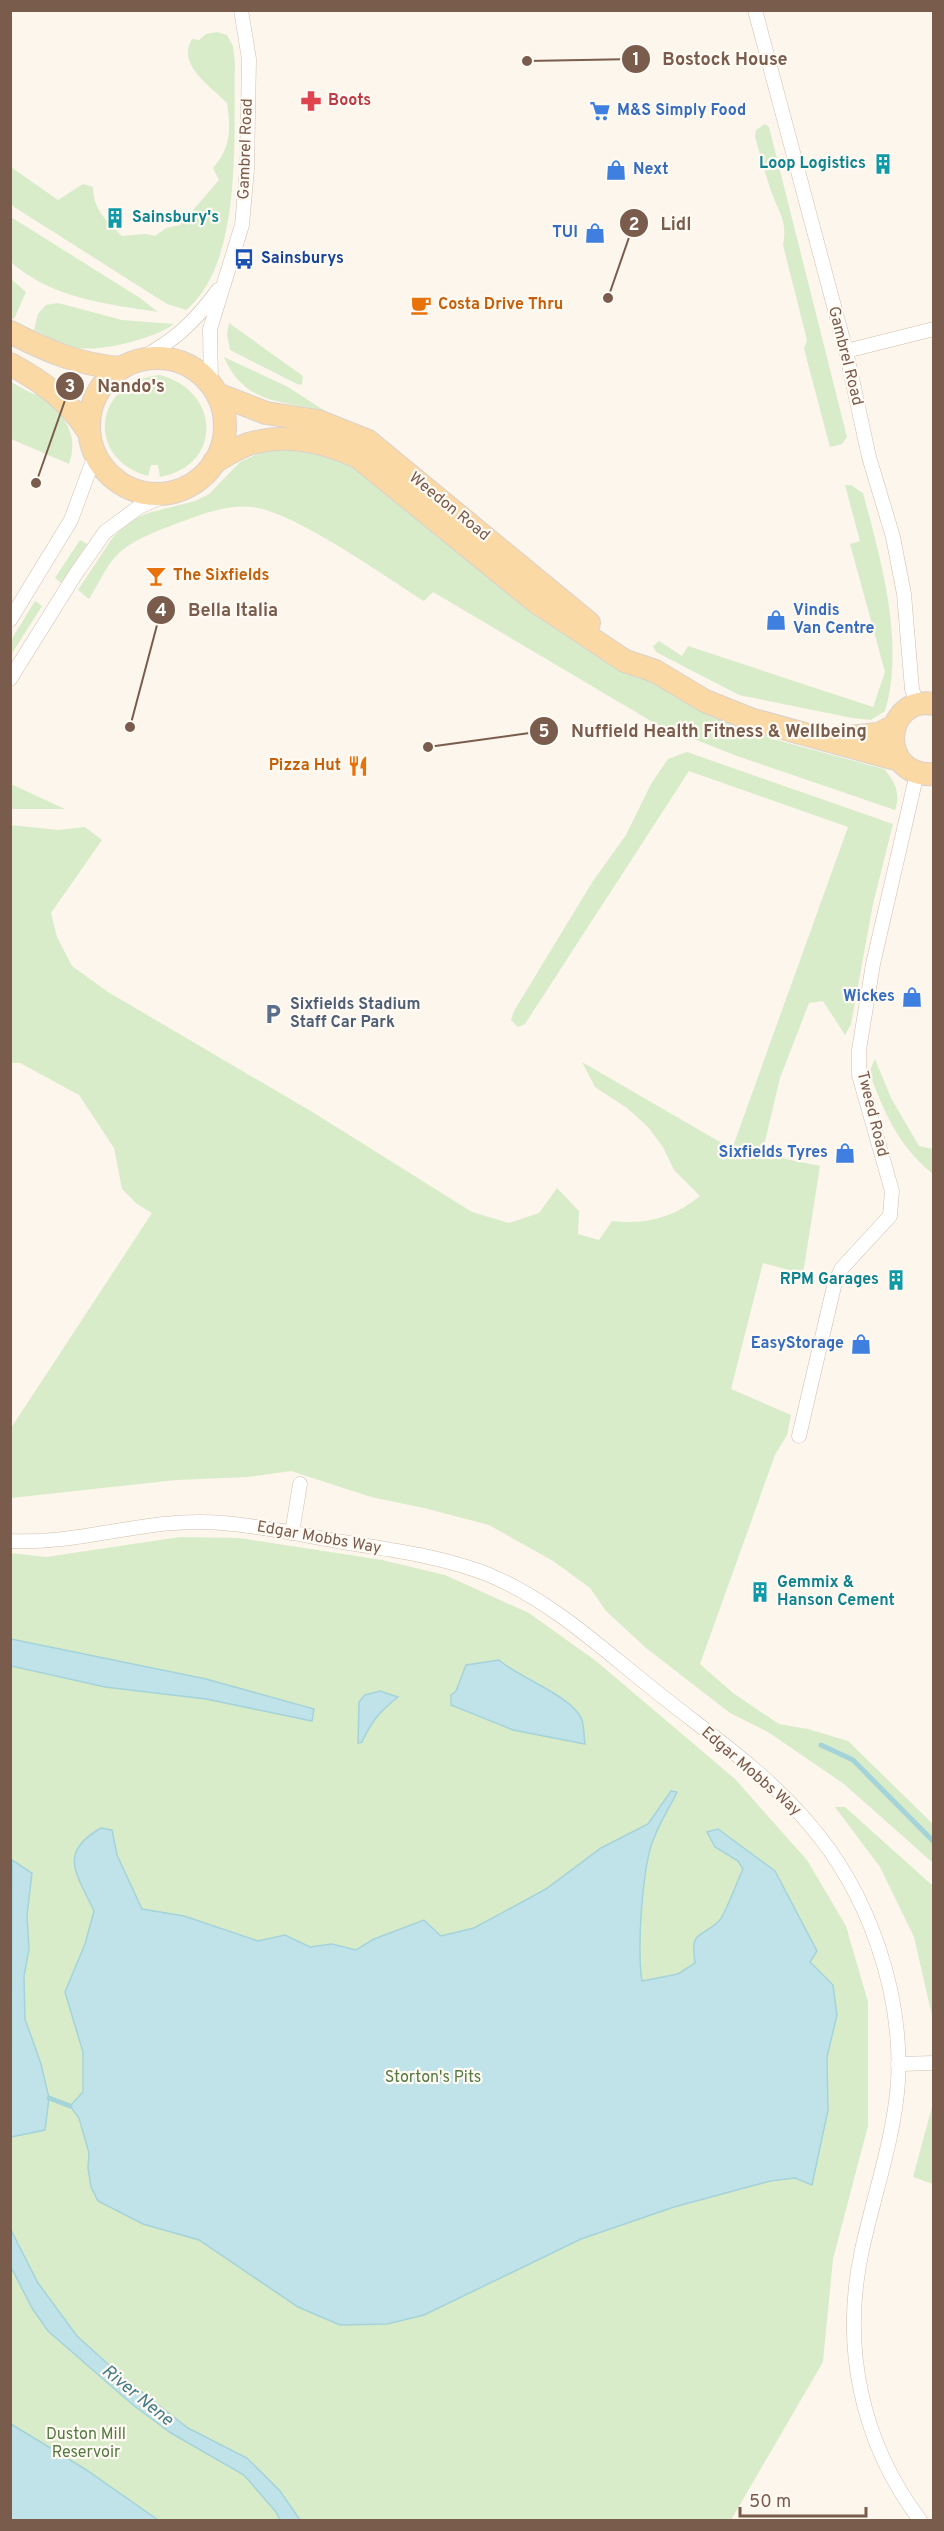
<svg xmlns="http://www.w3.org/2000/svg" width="944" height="2531" font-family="Overpass,sans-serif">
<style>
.green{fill:#d8ecc9}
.water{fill:#bfe3e8;stroke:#a5d3da;stroke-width:1.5}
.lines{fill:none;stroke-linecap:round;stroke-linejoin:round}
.stream{stroke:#a5d3da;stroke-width:5}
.minor-casing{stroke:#d1beb0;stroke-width:15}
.primary-casing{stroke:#dad1cd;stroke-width:24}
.minor{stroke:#fff;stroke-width:14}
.primary{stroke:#fbd9a5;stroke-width:22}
.labels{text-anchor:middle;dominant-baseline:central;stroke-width:4.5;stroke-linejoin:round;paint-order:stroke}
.health-label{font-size:16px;font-weight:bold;fill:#be3a42;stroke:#fffaf3;text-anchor:start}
.shop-label{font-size:16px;font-weight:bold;fill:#366cbe;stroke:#fffaf3;text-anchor:end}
.street-label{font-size:16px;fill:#7a5c4d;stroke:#fffaf3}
.culture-label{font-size:16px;font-weight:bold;fill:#0d838f;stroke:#fffaf3;text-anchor:end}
.transit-label{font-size:16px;font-weight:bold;fill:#164399;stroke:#fffaf3;text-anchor:start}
.food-label{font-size:16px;font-weight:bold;fill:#c56008;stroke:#fffaf3;text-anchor:start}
.service-label{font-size:16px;font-weight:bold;fill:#4e5e75;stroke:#fffaf3;text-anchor:start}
.park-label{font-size:16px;fill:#537a41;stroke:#fffaf3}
.water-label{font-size:18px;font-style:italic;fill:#437c86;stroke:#fffaf3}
.leader{fill:none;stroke:#7a5c4d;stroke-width:2}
.callout-dot{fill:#7a5c4d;stroke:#fffaf3;stroke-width:2}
.mark-label{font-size:18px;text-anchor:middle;font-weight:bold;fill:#fff}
.callout-label{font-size:18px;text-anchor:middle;font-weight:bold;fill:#7a5c4d;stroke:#fffaf3;stroke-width:4.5;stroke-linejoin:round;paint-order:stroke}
</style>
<rect width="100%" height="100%" fill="#fdf6ec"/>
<!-- green -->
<g class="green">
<path d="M217,32l10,3 6,11 2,18c-2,69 9,198 -49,246l-19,-6 -156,-99v-38l47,33 25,-16 10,3c0,23 14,34 29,49l24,-2 9,2 11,-8 14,-3 39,-45 -6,-12c18,-20 18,-39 14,-65 -16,-17 -51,-38 -35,-64l7,1 7,-6z"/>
<path d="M765,124l4,3 78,310 -5,7 -12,3 -26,-98 3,-9 -24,-95c5,-24 -5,-34 -12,-54 -6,-18 -11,-36 -16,-54l1,-7z"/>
<path d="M11,217l129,81 18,14c-52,-8 -107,-14 -147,-50z"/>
<polygon points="10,278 26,292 14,319 11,317"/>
<path d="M58,303l64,17 52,4c-20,15 -81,31 -106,22 -12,-4 -23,-11 -34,-16l4,-16 8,-9z"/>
<polygon points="229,323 303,376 302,384 299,385 230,350 227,334"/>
<path d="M224,357l64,30 37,24c-44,-10 -81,-7 -101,-54z"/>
<path d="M160,375c61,16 63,91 0,102l-2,-12h-7l-3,11c-64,-18 -54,-95 12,-101z"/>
<path d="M11,382l22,12h9c21,21 38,40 27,70l-58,-25z"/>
<path d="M275,446l71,10 348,249 79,34 111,30c11,12 17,25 11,41l-158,-54 -81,-32 -223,-132 -9,9c-40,-25 -129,-89 -172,-94 -24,-3 -49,7 -71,15 -21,8 -49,17 -65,34 -11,12 -18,29 -27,43l-11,-9 35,-53 16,-16 19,-8 47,-12 14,-7 31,-32z"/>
<path d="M845,485h6l12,8c18,67 42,150 22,218l-14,9 -19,-2 -113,-23 -83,-43 -3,-6 6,-5 23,15 6,-10 185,61 12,-35 -35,-128 10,-3z"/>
<polygon points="80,540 87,544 61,583 55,578"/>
<polygon points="35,601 42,606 11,655 11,640"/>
<path d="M687,752l206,72 -20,80 -22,120 -6,11 -22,-34 -14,2 -29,75 -18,76 58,12 -17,108 -40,-11 -32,126 60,26 -4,20 -12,20 -75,209 33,29 46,31 29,5 40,12 85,83v39l-89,-79 -76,-52 -38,-19 -84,-65 -40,-37 -16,-23 -37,-27 -64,-36 -65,-17 -53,-11 -80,-26 -43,6 -72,3 -165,18v-70l141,-215 -15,-9 -15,-15 -8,-41 -35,-53 -59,-32h-9v-238l47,5 27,-3 17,13 -51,73 6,24 15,29 36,26 206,121 158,99 37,11 30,-10 18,-25 22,23 -1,23 21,6 13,-19c34,4 61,-3 88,-25l-26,-26 -11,-23 -15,-20 -21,-19 -32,-21 -13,-25 150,87 116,-322 -159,-56 -164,253 -7,3 -7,-7 3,-9 79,-130 33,-46 25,-51 17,-25z"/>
<polygon points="11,784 65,809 11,809"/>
<path d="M875,1059l16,39 28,48 14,3v25c-34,-27 -49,-62 -64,-102z"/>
<polygon points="180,1537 239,1538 382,1560 445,1575 529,1613 596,1661 735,1779 807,1860 846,1926 868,2002 868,2126 833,2259 823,2362 731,2520 11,2520 11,1553 46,1557"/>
<polygon points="835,1807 845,1807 933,1886 933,2020 914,1937 880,1867"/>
<polygon points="933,2103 933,2184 913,2177"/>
</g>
<!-- water -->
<g class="water">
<polygon points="11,1639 206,1679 314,1709 312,1721 206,1699 105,1687 11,1666"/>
<path d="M499,1660c20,18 74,36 83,60 2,7 2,17 3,24l-72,-14 -62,-25v-10l5,-4 10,-26z"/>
<path d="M380,1691l18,6c-18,14 -27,25 -36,45l-4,1 1,-41 6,-7z"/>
<path d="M671,1791l6,1c-7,15 -17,30 -23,46 -12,27 -17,113 -12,143l36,-7 17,-11c-5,-35 5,-23 24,-42 6,-6 19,-42 24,-52l-5,-8 -23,-14 -8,-15 11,-3 57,42 42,80 -7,11 23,23 4,30 -10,42 1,53 -16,75 -17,-7 -25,3 -96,26 -93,32 -157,76 -37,9 -47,1 -42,-18 -99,-67 -56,-16 -45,-23 -7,-14 -3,-19 1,-15 -10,-35 -9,-12 13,-14v-40l-18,-60 20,-48 9,-33c-17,-37 -37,-58 7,-83l11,2 5,25 25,54 42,7 74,25 27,-6 25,12 22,-3 24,6 18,-11 50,-19 17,16 33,-8 72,-39 55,-41 47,-24z"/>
<polygon points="12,1860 32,1873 27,1915 29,1949 24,1976 25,2019 41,2064 49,2098 45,2130 11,2137"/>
<polygon points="10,2228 38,2283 77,2336 119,2374 188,2428 247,2458 280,2491 300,2520 280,2520 276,2512 244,2475 171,2433 133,2405 48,2331 32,2308 11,2267"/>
<polygon points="11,2424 85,2469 158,2520 11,2520"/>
</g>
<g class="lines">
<!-- stream -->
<g class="stream">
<polyline points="821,1745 853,1760 934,1842"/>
<polyline points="49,2098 70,2106"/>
</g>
<!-- minor casing -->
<g class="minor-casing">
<g id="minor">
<polyline points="755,10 846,351 869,457 893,537 904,594 912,689 917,705"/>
<polyline points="846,351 934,329"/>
<path d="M138,360c36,-19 56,-37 80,-70"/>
<polyline points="211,385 210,329 242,225 247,169 249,59 241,10"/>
<polyline points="10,620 71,520 95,455"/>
<polyline points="10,679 75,575 105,532 139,507 170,493"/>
<polyline points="799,1436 835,1282 842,1268 890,1216 892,1191 859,1075 859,1050 873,964 917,773"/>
<polyline points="292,1533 300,1484"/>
<path d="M10,1541c72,4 140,-25 212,-18 40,3 81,12 121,19 48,8 98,14 144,32 61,25 110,70 161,111 54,44 116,85 161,139 59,68 94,167 89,258 -4,57 -24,112 -36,168 -21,96 -1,192 58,270"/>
<polyline points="898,2064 934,2063"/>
</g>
</g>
<!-- primary casing -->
<g class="primary-casing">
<g id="primary">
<path d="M10,332c37,19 69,33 111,36"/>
<circle cx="157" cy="426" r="68"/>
<path d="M10,364c33,18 58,36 78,67"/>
<polyline points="217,394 266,413 318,421 368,441 589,623"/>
<path d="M214,462c12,-6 25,-16 38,-19 38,-10 72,-1 106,14l177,144 90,60 30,10 50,30 45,18 149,41"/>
<path d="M934,704c-52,-9 -57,74 0,70"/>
<polyline points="838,738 879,734 894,726"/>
</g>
</g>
<!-- minor -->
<use href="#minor" class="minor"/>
<!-- primary -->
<use href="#primary" class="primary"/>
</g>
<!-- icons -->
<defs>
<g id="pharmacy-bare" transform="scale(1.62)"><path d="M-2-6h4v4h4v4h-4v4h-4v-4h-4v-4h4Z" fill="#e0444e" stroke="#fffaf3" stroke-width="2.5" paint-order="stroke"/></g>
<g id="supermarket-bare" transform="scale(1.62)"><path d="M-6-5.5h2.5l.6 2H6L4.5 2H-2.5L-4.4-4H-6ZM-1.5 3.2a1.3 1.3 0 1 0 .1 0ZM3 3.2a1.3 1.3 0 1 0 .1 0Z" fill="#3f7fe0" stroke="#fffaf3" stroke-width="2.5" paint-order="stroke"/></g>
<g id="building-bare" transform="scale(1.62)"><path d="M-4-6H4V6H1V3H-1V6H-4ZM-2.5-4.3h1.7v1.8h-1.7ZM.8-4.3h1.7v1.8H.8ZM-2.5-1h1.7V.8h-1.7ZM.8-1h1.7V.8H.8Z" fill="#0f9aa8" stroke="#fffaf3" stroke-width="2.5" paint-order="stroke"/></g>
<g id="shop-bare" transform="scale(1.62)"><path d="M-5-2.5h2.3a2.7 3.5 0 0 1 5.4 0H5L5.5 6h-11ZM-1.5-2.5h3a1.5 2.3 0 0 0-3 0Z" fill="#3f7fe0" stroke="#fffaf3" stroke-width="2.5" paint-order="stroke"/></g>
<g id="bus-bare" transform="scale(1.62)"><path d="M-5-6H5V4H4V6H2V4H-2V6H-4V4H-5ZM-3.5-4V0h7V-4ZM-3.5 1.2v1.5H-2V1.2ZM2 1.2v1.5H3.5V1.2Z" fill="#1a4fb4" stroke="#fffaf3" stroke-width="2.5" paint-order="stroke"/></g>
<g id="cafe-bare" transform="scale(1.62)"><path d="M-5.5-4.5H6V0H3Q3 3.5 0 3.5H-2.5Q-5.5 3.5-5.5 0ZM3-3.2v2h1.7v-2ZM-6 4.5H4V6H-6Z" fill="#e8710a" stroke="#fffaf3" stroke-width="2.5" paint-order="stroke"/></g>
<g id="bar-bare" transform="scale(1.62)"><path d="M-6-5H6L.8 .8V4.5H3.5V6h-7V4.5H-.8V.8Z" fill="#e8710a" stroke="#fffaf3" stroke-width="2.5" paint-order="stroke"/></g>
<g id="restaurant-bare" transform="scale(1.62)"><path d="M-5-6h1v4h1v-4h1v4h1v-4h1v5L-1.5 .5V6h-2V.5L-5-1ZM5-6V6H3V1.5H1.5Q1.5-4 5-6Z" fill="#e8710a" stroke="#fffaf3" stroke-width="2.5" paint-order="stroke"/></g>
<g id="parking-bare" transform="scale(1.62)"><path d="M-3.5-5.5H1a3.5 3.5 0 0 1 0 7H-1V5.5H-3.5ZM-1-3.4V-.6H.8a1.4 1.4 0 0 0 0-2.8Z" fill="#5c6f8a" stroke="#fffaf3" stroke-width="2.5" paint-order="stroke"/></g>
</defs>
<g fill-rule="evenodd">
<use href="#pharmacy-bare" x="311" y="101"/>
<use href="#supermarket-bare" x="600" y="111"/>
<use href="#building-bare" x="883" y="164"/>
<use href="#shop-bare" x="616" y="170"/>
<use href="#building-bare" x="115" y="218"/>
<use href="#shop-bare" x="595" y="233"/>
<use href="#bus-bare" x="244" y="259"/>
<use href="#cafe-bare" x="421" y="305"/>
<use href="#bar-bare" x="156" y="576"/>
<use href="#shop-bare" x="776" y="620"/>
<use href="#restaurant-bare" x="358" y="766"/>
<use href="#shop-bare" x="912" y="997"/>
<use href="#parking-bare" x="273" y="1014"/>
<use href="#shop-bare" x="845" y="1153"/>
<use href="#building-bare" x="896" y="1280"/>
<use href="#shop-bare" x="861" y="1344"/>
<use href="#building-bare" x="760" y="1592"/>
</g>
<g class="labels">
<!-- health labels -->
<g class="health-label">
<text x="328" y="101">Boots</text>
</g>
<!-- shop labels -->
<g class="shop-label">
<text x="617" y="111" text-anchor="start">M&amp;S Simply Food</text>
<text x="633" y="170" text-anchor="start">Next</text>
<text x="578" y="233">TUI</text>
<text x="793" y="611" text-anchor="start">Vindis<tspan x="793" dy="18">Van Centre</tspan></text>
<text x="895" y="997">Wickes</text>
<text x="828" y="1153">Sixfields Tyres</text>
<text x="844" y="1344">EasyStorage</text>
</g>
<!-- street labels -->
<g class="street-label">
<text transform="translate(246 149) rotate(-88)">Gambrel Road</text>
<text transform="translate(845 356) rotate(76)">Gambrel Road</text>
<text transform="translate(449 507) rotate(39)">Weedon Road</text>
<text transform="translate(872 1114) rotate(76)">Tweed Road</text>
<text transform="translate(319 1538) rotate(10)">Edgar Mobbs Way</text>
<text transform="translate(751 1772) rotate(41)">Edgar Mobbs Way</text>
</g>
<!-- culture labels -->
<g class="culture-label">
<text x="866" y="164">Loop Logistics</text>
<text x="132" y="218" text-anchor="start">Sainsbury's</text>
<text x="879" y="1280">RPM Garages</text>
<text x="777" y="1583" text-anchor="start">Gemmix &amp;<tspan x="777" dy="18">Hanson Cement</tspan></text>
</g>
<!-- transit labels -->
<g class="transit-label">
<text x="261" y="259">Sainsburys</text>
</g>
<!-- food labels -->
<g class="food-label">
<text x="438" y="305">Costa Drive Thru</text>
<text x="173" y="576">The Sixfields</text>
<text x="341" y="766" text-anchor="end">Pizza Hut</text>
</g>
<!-- service labels -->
<g class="service-label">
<text x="290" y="1005">Sixfields Stadium<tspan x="290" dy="18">Staff Car Park</tspan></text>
</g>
<!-- park labels -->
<g class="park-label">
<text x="433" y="2078">Storton's Pits</text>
<text x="86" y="2435">Duston Mill<tspan x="86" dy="18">Reservoir</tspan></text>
</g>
<!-- water labels -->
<g class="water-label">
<text transform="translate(137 2396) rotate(39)">River Nene</text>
</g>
</g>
<!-- callouts -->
<path class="leader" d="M527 61L636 59M608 298L634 223M36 483L70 386M130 727L161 610M428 747L544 731"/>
<g class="callout-dot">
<circle cx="527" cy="61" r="6"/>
<circle cx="608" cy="298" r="6"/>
<circle cx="36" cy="483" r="6"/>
<circle cx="130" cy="727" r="6"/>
<circle cx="428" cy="747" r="6"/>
<circle cx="636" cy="59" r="15"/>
<circle cx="634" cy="223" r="15"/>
<circle cx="70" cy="386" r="15"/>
<circle cx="161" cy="610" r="15"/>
<circle cx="544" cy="731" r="15"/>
</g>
<g class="mark-label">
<text x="636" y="65">1</text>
<text x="634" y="230">2</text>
<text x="70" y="392">3</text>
<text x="161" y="616">4</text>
<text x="544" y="737">5</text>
</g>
<g class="callout-label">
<text x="725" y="65">Bostock House</text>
<text x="676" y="230">Lidl</text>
<text x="131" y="392">Nando's</text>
<text x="233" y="616">Bella Italia</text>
<text x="719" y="737">Nuffield Health Fitness &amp; Wellbeing</text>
</g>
<!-- border -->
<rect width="944" height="2531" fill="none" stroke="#7a5c4d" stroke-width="24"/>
<!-- scale -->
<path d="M740 2507v9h126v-9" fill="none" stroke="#7a5c4d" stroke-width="3"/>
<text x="749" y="2507" font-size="18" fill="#7a5c4d" stroke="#fffaf3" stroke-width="4.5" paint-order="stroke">50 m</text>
</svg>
